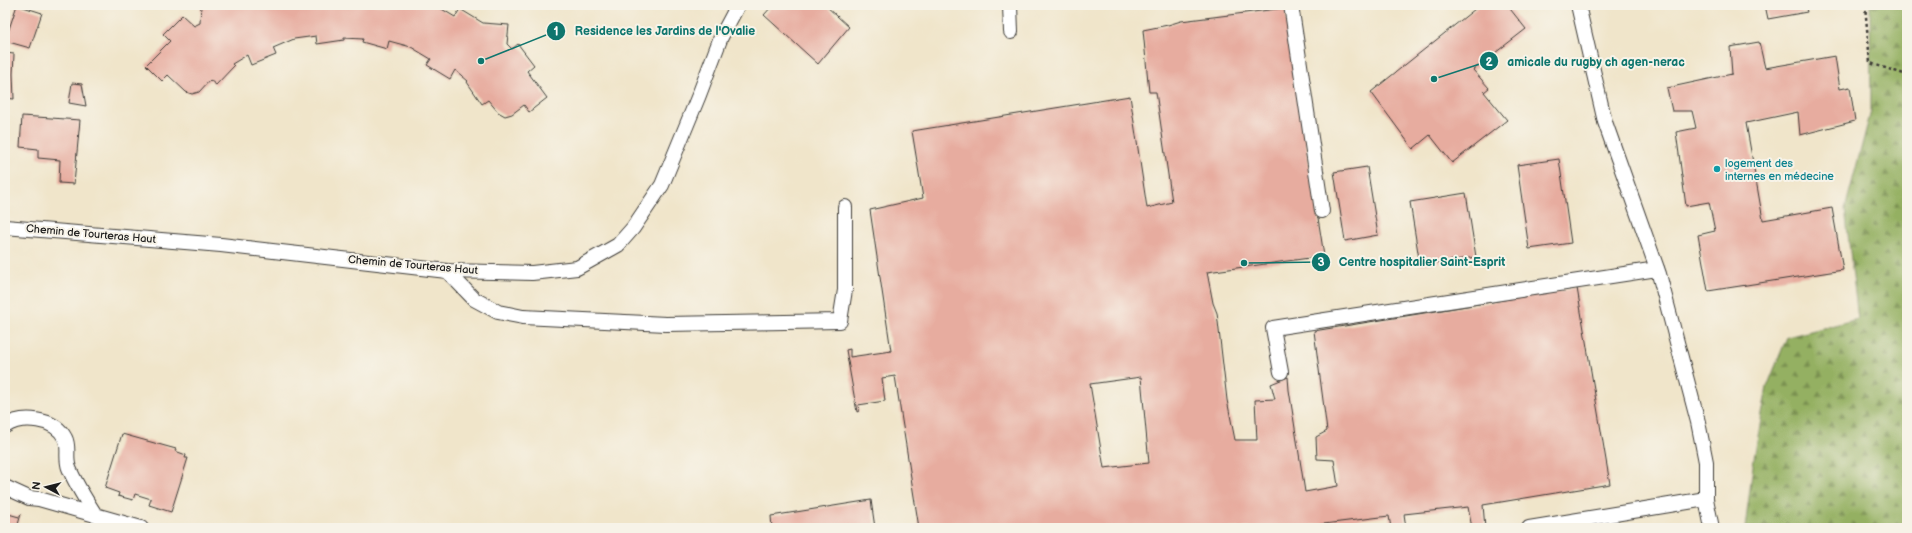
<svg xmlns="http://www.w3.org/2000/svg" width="1912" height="533" font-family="'Balsamiq Sans',sans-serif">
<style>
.forest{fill:url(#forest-firs);stroke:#58663f}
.building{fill:#e7ac9f;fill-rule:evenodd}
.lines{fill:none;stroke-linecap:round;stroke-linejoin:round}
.lane-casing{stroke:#3c3a36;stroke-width:16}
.path{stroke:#3c3a36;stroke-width:2.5;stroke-dasharray:3 3;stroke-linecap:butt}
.lane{stroke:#fff;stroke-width:14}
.culture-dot{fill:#0f9aa8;stroke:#f7f3e8;stroke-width:1.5}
.labels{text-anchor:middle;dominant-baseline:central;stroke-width:4;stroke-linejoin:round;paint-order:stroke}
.culture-label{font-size:11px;fill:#0d838f;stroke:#f7f3e8;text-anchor:start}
.street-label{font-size:11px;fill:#1c1c1c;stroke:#f7f3e8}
.leader{fill:none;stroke:#0f766e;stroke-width:1.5}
.callout-dot{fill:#0f766e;stroke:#f7f3e8;stroke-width:1.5}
.mark-label{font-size:12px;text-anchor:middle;font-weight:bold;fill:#fff}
.callout-label{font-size:12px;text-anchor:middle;font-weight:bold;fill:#0f766e;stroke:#f7f3e8;stroke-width:4;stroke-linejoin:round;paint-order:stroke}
</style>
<defs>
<pattern id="forest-firs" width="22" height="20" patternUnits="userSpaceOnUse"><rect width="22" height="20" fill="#94b062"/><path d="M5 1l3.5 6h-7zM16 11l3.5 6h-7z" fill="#788e50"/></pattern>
</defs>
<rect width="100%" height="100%" fill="#f7f3e8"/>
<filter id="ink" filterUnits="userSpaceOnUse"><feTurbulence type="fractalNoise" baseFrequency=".025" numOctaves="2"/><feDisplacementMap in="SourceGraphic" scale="8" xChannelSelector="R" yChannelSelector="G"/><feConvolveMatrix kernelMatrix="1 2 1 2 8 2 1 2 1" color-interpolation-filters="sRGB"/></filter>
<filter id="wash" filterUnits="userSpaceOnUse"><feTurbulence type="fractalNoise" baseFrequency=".012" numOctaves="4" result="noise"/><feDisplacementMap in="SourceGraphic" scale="16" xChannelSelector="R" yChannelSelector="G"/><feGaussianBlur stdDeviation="0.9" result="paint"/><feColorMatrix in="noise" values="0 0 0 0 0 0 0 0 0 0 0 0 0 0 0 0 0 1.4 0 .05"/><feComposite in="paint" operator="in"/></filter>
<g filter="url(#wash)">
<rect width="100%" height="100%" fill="#f0e5ca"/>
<!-- forest -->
<polygon class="forest" points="1870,5 1907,5 1907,528 1745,528 1754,458 1767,387 1787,337 1858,319 1845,209 1871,111"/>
<g id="blocks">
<!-- building -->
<g class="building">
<polygon points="17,5 42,13 30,48 5,41"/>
<polygon points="201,5 435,5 455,17 460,9 483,23 509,25 507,44 512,49 518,44 534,65 527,71 547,98 529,112 524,105 512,114 505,116 498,112 488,100 482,104 467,82 468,81 455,70 450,79 427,65 431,59 411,47 389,41 387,49 362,42 363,39 344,38 344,40 317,44 316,36 294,39 273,48 276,55 251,65 247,55 232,64 234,66 216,85 210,80 199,92 192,94 186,92 168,75 162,81 146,65 170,41 163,34 182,15 194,26 200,23"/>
<polygon points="773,5 825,5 849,27 818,64 764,15"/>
<polygon points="1480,5 1507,5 1526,29 1473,70 1489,88 1484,92 1507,120 1452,163 1430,135 1413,149 1371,92"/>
<polygon points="1765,5 1805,5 1807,12 1768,19"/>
<path d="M1285,8l39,248 -117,16 6,31 4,10 10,87 8,40h22l-2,-40 20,-1 -4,-15 17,-7 1,13 16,102 33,-6 -4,-26 -17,-1 -1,-22 11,-6 -13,-100 263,-43 33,196 -127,21 2,23h-13l-4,-21 -64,7 2,14h-15l-2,-12 -98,12h-372l-24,-152 -13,2 3,23 -27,4 1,6 -2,1 -11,-62 4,-1v8l41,-6 -21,-141 53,-12 -11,-67 218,-35 17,112 25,-6 -16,-110h-7l-6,-62 25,-5 13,-4zM1141,377l8,86 -45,5 -14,-84z"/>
<polygon points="1759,42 1765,68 1835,56 1840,89 1850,87 1855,121 1800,135 1798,112 1746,123 1763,220 1832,208 1843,270 1708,291 1698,235 1715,231 1709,202 1686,206 1676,132 1696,128 1692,111 1672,111 1667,88 1732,74 1730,47"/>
<polygon points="5,53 14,54 13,74 14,99 5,98"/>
<polygon points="72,83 82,84 86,106 69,103"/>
<polygon points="22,116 80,120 74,184 59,183 60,160 38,158 38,149 20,147"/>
<polygon points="1559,159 1571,243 1529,249 1517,165"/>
<polygon points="1367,167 1378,235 1345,241 1334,172"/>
<polygon points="1466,193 1476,257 1420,265 1410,202"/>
<polygon points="122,434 176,449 175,451 186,455 185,458 188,458 171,512 149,505 151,499 135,494 133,500 118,496 119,493 105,488"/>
<polygon points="871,500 875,528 772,528 771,516"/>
<polygon points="5,513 19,517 21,514 17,528 5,528"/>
</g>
</g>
</g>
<g filter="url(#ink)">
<use href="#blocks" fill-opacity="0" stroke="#3c3a36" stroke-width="1"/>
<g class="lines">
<!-- lane casing -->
<g class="lane-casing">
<g id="lane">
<polyline points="1010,5 1011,32"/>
<polyline points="1291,5 1322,211"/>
<polyline points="1578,5 1605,122 1659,274 1698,422 1706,462 1706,499 1712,528"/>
<polyline points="5,227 221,245 447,271 532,273 577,268 618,245 633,228 662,185 699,95 721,37 738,5"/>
<polyline points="447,271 474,299 498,312 523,317 666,324 840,321 845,290 845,207"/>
<polyline points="1281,372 1273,328 1657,269"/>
<path d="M5,426c17,-11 50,-8 60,12 5,9 0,20 4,30 7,17 17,32 27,48"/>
<polyline points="5,487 29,498 39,499 141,528"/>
<polyline points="1529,528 1706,499"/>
</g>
</g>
<!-- path -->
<polyline class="path" points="1865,5 1870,63 1907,75"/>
<!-- lane -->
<use href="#lane" class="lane"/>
</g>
</g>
<!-- markers -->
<circle class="culture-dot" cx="1717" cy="169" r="4"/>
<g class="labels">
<!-- culture labels -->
<g class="culture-label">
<text x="1725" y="163">logement des<tspan x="1725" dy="13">internes en médecine</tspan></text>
</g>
<!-- street labels -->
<g class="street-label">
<text transform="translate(91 234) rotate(5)">Chemin de Tourteras Haut</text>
<text transform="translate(413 265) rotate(5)">Chemin de Tourteras Haut</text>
</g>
</g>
<!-- callouts -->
<path class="leader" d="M481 61L556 31M1434 79L1489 61M1244 263L1321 262"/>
<g class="callout-dot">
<circle cx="481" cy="61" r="4"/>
<circle cx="1434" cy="79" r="4"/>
<circle cx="1244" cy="263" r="4"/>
<circle cx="556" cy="31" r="10"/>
<circle cx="1489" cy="61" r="10"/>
<circle cx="1321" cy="262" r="10"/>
</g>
<g class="mark-label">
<text x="556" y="35">1</text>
<text x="1489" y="66">2</text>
<text x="1321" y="266">3</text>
</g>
<g class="callout-label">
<text x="665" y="35">Residence les Jardins de l'Ovalie</text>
<text x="1596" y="66">amicale du rugby ch agen-nerac</text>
<text x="1422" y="266">Centre hospitalier Saint-Esprit</text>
</g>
<!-- margin -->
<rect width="1912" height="533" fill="none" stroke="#f7f3e8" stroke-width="20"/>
<!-- north arrow -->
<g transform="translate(46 487) rotate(277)" stroke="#f7f3e8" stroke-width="3" paint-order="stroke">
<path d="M0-3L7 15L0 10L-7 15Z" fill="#1c1c1c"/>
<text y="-6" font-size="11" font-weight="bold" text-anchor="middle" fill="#1c1c1c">N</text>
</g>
</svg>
